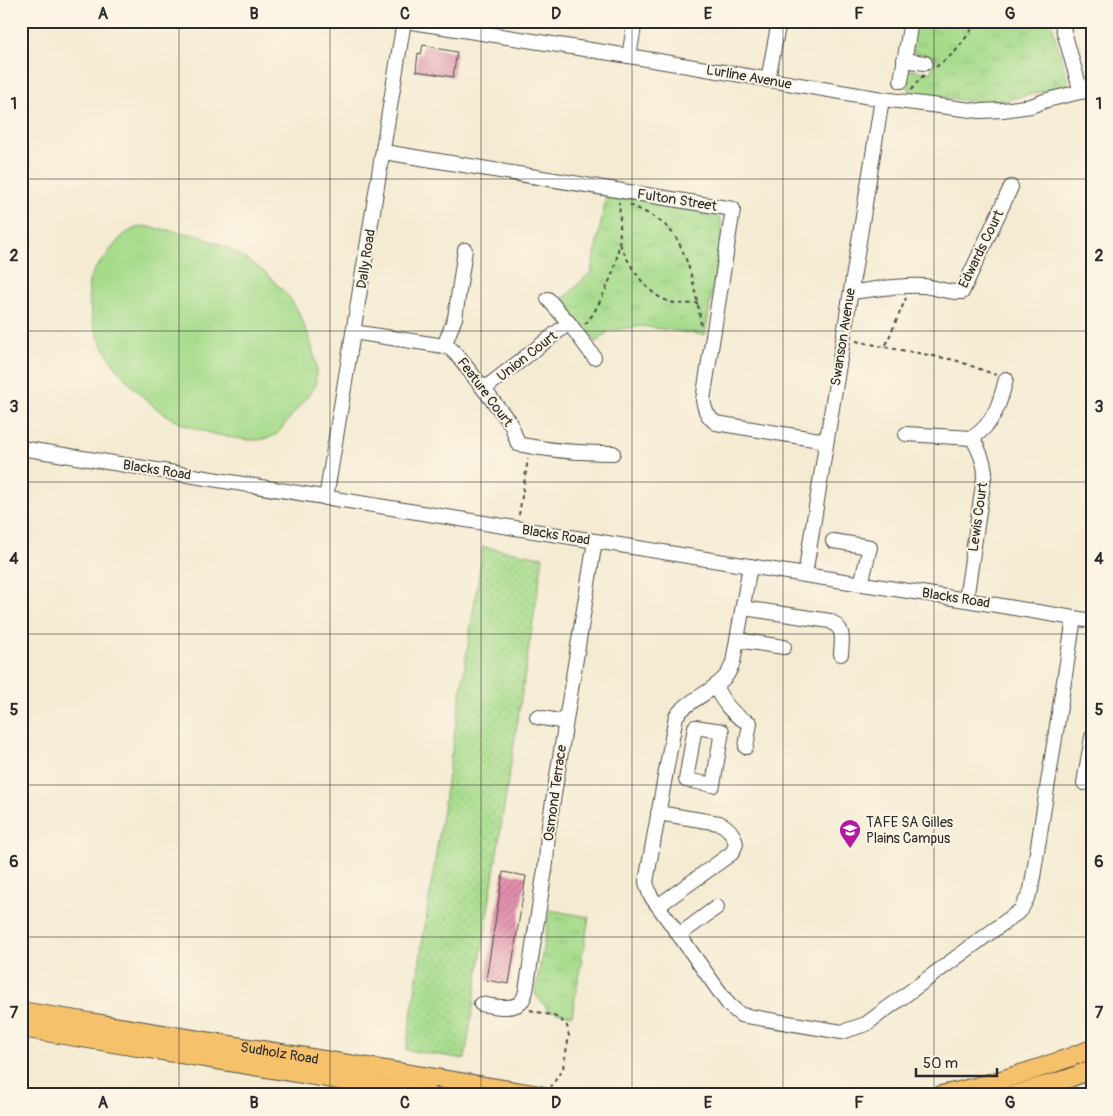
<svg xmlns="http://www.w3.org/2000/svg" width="1113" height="1116" font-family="Pangolin,sans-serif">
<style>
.grass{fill:url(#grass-dots);stroke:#68835b}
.park{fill:url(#park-tufts);stroke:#68835b}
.garden{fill:#a6db8b;stroke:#68835b}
.building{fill:url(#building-hatch)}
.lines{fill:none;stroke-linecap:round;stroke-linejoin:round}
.minor-casing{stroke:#494844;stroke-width:16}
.major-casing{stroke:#494844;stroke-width:20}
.path{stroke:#494844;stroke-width:2;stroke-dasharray:4 4;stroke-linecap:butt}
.minor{stroke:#fff;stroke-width:14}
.major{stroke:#f5c16b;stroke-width:18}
.grid{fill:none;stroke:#2b2b2b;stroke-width:1;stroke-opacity:0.55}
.labels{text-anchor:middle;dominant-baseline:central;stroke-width:4;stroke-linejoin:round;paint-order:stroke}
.street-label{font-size:14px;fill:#2b2b2b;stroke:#fcf5e5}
.poi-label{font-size:14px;fill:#2b2b2b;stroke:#fcf5e5;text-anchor:start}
.neatline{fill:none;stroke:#2b2b2b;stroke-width:2}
.grid-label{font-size:16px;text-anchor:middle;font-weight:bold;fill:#2b2b2b}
</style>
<defs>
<pattern id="grass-dots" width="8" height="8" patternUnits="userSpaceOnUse" patternTransform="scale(1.25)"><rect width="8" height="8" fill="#a6db8b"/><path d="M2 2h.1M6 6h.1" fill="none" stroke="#8fbc78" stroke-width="1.8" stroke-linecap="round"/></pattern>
<pattern id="park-tufts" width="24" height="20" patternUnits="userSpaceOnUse" patternTransform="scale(1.25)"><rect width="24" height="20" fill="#a6db8b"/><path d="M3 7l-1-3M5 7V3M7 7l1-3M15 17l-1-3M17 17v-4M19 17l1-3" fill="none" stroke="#8fbc78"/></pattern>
<pattern id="building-hatch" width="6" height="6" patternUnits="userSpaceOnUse" patternTransform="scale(1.25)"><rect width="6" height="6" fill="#e38dac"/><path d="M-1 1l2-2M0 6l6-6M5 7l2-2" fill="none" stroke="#b8738c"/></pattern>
</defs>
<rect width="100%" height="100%" fill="#fcf5e5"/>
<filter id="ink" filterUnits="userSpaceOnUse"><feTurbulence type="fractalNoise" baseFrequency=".02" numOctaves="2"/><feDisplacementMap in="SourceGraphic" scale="10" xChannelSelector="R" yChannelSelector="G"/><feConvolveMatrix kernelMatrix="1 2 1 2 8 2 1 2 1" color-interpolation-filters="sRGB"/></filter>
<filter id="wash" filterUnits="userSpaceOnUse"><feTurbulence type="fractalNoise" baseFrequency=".0096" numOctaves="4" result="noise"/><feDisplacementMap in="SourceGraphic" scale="20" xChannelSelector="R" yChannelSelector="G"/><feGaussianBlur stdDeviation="1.12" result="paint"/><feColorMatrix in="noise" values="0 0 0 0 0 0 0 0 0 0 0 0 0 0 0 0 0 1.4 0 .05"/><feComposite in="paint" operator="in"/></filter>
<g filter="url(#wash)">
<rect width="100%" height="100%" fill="#f4ebd2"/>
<!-- grass -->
<polygon class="grass" points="483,547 543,557 465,1059 406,1050"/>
<!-- park -->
<g class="park">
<polygon points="911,21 1051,21 1069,85 1007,100 976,102 910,93 903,69 931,73 936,57 914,52 907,46"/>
<polygon points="609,194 712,210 719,217 723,227 705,335 641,326 609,331 595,343 562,300 591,272 606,198"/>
<polygon points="550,910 589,917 572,1015 546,1010 547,1008 535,994"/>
</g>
<!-- garden -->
<path class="garden" d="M142,226l55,9 31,13 18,11 20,14 23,24 9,14 12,28 6,26v11l-1,11 -38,47c-14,9 -32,6 -48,3 -17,-3 -35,-8 -51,-15 -34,-18 -66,-53 -81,-88 -4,-9 -6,-20 -7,-29 -1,-7 -2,-16 -1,-23 2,-10 10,-18 16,-25 12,-15 18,-26 37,-31z"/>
<g id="blocks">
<!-- building -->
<g class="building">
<polygon points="423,45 435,47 435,48 457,52 453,77 416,71 418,53 421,54"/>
<polygon points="503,872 526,876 509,984 486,980"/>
</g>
</g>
</g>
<g filter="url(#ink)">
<use href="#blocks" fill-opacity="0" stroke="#494844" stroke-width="1"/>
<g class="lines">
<!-- minor casing -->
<g class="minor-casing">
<g id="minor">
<polyline points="405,21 629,56 882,99 980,111 1003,110 1031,106 1047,100 1092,89"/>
<polyline points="1061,21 1081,92"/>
<polyline points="629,56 635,21"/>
<polyline points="904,60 925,63"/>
<polyline points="768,80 779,21"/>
<polyline points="901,81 911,21"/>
<path d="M384,152l349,57 -30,191c2,11 4,16 13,23l110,18"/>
<path d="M851,292c22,-2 50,-8 72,-6 13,1 25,7 39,6l49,-105"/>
<polyline points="548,299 569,323 594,357"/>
<path d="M353,332l91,14 7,3 6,6 54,69 7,20c32,7 63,9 95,9"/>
<polyline points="444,346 455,318 465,250"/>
<polyline points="484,389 569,323"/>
<path d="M906,434l66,4c7,11 11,20 13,33l-19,129"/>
<path d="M972,438c22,-14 28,-35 34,-59"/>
<polyline points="21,448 805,575 966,600 1092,621"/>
<polyline points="326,498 404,21"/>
<polyline points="833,541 870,547 861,584"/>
<path d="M750,566l-17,96c-2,5 -4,11 -7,14 -14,17 -37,23 -50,40l-30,166 4,13 29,40 50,70 12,10 101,17 24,-8 155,-114 10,-20 43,-272"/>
<polyline points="805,575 882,99"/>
<path d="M743,608l87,13c15,8 12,17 11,33"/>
<polyline points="737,640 784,647"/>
<path d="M715,686c8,16 18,31 35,37l-4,24"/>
<polyline points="537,717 565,722"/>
<polygon points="695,727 722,731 713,785 686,780"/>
<polyline points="1084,783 1092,737"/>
<path d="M658,906l74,-53 4,-9c-2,-10 -8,-17 -17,-21l-61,-10"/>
<polyline points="679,935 717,907"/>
<path d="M481,1004c12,2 35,8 42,-5 2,-3 2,-6 3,-8l20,-128 2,-31 47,-291"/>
</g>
</g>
<!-- major casing -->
<g class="major-casing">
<g id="major">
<path id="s1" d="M21,1011l519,84"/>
<polyline points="21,1028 430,1095"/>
<path d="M941,1095c51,-11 102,-27 151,-46"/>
<polyline points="1013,1095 1070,1078 1092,1069"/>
</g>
</g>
<!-- path -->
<g class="path">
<polyline points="936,67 955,52 978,21"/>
<polyline points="911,90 920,79 924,75"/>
<path d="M630,205c13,6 29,13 39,24 19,19 29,71 32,97"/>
<path d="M620,244c8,19 24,46 43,55 11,6 24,5 35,4"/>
<path d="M585,324c7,-7 11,-15 15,-23 19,-36 22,-60 19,-99"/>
<polyline points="856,341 885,347 906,298"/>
<polyline points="885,347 955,360 996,375"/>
<polyline points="519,515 528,459"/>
<polyline points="530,1010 554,1016 561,1020 567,1026 569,1036 563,1068 551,1087"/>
<polyline points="1086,1095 1092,1093"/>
</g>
<!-- minor -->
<use href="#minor" class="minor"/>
<!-- major -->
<use href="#major" class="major"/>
</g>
</g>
<!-- grid -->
<path class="grid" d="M179,21v1074M330,21v1074M481,21v1074M632,21v1074M783,21v1074M934,21v1074M21,179h1071M21,331h1071M21,482h1071M21,634h1071M21,785h1071M21,937h1071"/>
<!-- icons -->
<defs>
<g id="university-pin" transform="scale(1.125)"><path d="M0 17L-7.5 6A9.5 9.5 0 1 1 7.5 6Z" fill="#b5179e" stroke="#fcf5e5"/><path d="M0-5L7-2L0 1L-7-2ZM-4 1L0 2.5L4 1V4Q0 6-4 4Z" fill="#fff"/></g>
</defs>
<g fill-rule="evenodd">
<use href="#university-pin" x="850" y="830"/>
</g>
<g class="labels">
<!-- street labels -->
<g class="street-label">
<text transform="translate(749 77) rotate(10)">Lurline Avenue</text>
<text transform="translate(677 200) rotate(9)">Fulton Street</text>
<text transform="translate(981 249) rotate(-64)">Edwards Court</text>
<text transform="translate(366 259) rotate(-81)">Dally Road</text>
<text transform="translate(843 337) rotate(-81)">Swanson Avenue</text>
<text transform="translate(527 356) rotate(-38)">Union Court</text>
<text transform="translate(485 392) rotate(53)">Feature Court</text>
<text transform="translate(157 470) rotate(9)">Blacks Road</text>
<text transform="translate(978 517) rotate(-82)">Lewis Court</text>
<text transform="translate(556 535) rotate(9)">Blacks Road</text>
<text transform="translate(956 598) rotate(9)">Blacks Road</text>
<text transform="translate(555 793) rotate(-82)">Osmond Terrace</text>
<text stroke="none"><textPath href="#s1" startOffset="262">Sudholz Road</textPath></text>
</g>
<!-- poi labels -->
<g class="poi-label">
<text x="866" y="822">TAFE SA Gilles<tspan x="866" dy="16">Plains Campus</tspan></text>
</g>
</g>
<!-- margin -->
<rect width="1113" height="1116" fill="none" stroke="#fcf5e5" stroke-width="55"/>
<!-- scale -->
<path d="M916 1068v8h81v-8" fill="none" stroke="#2b2b2b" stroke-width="2.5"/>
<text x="923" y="1068" font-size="15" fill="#2b2b2b" stroke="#fcf5e5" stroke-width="4" paint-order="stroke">50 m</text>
<rect x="28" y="28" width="1058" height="1060" class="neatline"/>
<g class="grid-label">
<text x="103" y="19">A</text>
<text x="254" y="19">B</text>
<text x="405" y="19">C</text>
<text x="556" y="19">D</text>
<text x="708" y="19">E</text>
<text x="859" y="19">F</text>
<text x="1010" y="19">G</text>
<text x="14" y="109">1</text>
<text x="1099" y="109">1</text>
<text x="14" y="261">2</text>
<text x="1099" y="261">2</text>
<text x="14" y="412">3</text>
<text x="1099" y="412">3</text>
<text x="14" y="564">4</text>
<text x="1099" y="564">4</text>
<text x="14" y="715">5</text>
<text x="1099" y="715">5</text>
<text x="14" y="867">6</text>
<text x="1099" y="867">6</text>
<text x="14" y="1018">7</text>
<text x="1099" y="1018">7</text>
<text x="103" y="1108">A</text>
<text x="254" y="1108">B</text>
<text x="405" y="1108">C</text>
<text x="556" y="1108">D</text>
<text x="708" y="1108">E</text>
<text x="859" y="1108">F</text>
<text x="1010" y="1108">G</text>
</g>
</svg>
